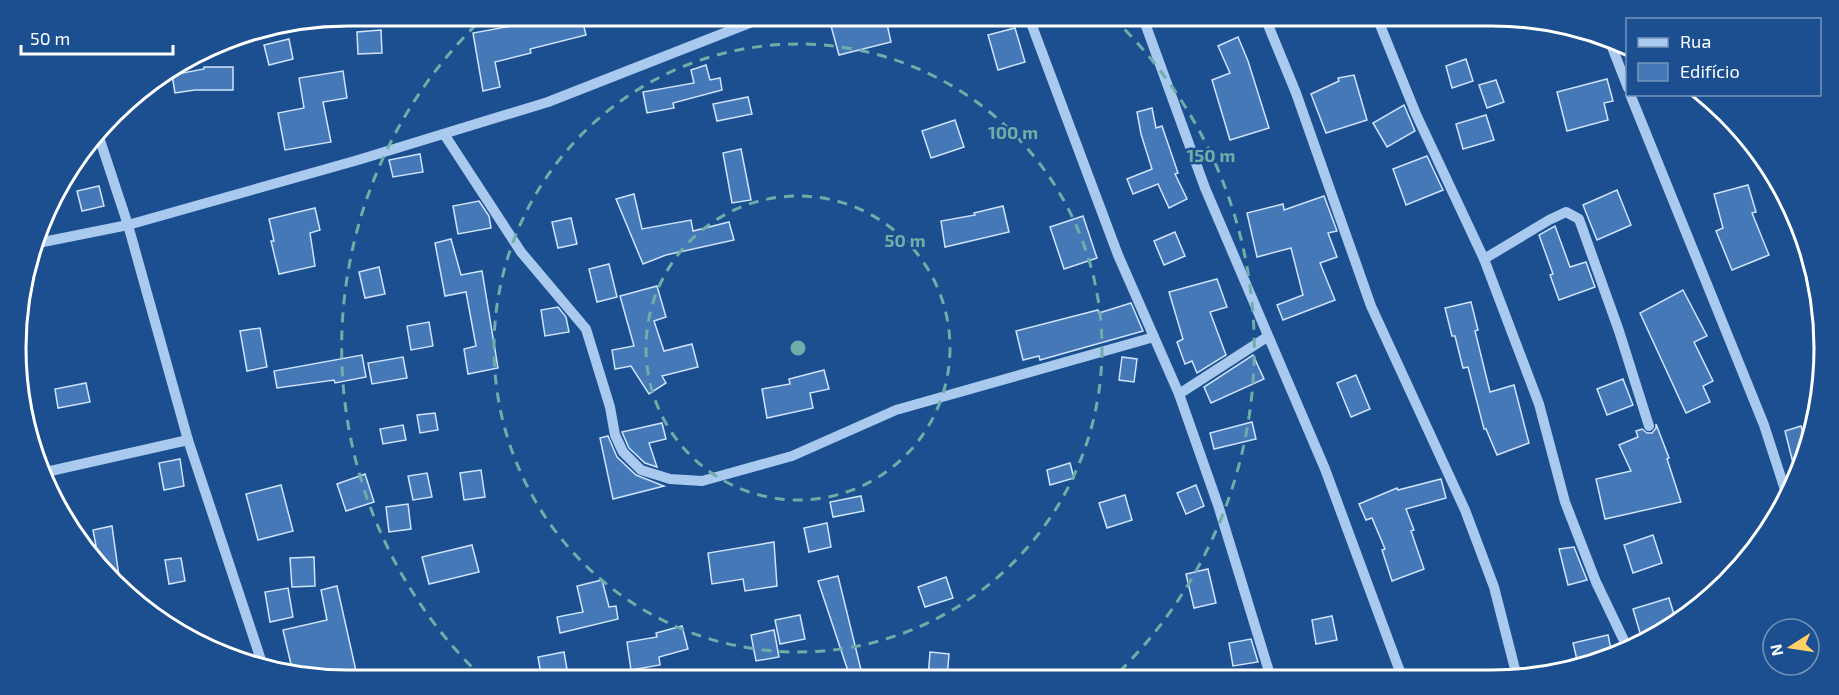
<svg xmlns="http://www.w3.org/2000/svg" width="1839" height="695" font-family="'Exo 2',sans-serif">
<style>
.building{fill:#4478b7;stroke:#cfe3fa;stroke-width:1.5}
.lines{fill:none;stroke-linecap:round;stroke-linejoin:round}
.minor{stroke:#a9c9ee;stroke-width:10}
.ring{fill:none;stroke:#6fada8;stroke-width:3;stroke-dasharray:10 8}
.rim{fill:none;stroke:#fff;stroke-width:3}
.centre{fill:#6fada8;stroke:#1b4f8f;stroke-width:3}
.ring-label{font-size:18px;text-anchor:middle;font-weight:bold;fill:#6fada8;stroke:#1b4f8f;stroke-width:5;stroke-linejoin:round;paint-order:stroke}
</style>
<rect width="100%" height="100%" fill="#1b4f8f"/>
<!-- building -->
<g class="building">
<polygon points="559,15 562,24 582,19 586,35 530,49 531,53 495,62 500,87 483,91 473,33 522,24"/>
<polygon points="875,15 885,15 891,42 839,55 831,26"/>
<polygon points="1015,28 1025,62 998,70 988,35"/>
<polygon points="381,30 382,53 358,54 357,32"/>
<polygon points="1238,37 1248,61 1269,128 1230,140 1212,80 1230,73 1218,46"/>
<polygon points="289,39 293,59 269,65 264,45"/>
<polygon points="1466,59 1473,81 1452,88 1446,66"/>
<polygon points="706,65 710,80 720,78 722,90 673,103 674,108 647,113 643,92 694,83 691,70"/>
<polygon points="204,67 233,67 233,90 195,90 175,93 172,75 204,69"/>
<polygon points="343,71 347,98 323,102 331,142 285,150 278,113 304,108 299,78"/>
<polygon points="1354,75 1367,120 1326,133 1311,94 1339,81 1338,78"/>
<polygon points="1607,79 1613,101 1604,103 1608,120 1567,131 1557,92"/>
<polygon points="1496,80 1504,102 1487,108 1479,85"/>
<polygon points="748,97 752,114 717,121 713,104"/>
<polygon points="1404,105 1415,131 1387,147 1373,123"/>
<polygon points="1152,108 1156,128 1162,126 1178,173 1175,174 1187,199 1169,208 1158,184 1133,194 1127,179 1152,169 1141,134 1137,112"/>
<polygon points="1486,115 1494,140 1463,149 1456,124"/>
<polygon points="955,120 964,147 931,158 922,131"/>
<polygon points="741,149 751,200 732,203 723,153"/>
<polygon points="420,154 423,172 393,177 389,160"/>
<polygon points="1427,156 1443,190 1406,205 1393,169"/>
<polygon points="1748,185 1756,212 1752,213 1769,255 1732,270 1716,231 1723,228 1714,194"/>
<polygon points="99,186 104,206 82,211 77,191"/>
<polygon points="1617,190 1631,225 1597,240 1583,205"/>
<polygon points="634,194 642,229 691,220 693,231 729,222 734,240 666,255 643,264 616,199"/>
<polygon points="1324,196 1337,231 1328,233 1337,257 1320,263 1335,300 1283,320 1277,305 1303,295 1291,248 1257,257 1247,213 1283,204 1284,210"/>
<polygon points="479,201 489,216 491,228 458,234 453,206"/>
<polygon points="1003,206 1009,232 945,247 941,221 975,215 974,213"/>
<polygon points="315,208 320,230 310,233 315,266 279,274 271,241 274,241 269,219"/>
<polygon points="1083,216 1097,258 1064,269 1050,227"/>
<polygon points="571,218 577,244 558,248 552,222"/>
<polygon points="1555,226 1570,267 1586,262 1595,287 1559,300 1550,275 1553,274 1539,235"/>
<polygon points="1175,232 1185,256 1164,265 1154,241"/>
<polygon points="451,239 461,275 482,271 498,368 468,374 464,349 476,346 466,292 445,296 435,243"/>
<polygon points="609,264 617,297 597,302 589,269"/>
<polygon points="379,267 385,294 365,298 359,272"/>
<polygon points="1217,279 1227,307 1210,312 1226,355 1197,373 1192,361 1185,364 1177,342 1183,339 1169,292"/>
<polygon points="657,286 666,317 654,321 664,351 692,344 698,367 662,376 666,383 649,394 631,366 615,369 612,350 634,346 620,296"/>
<polygon points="1683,290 1707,336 1694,342 1713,381 1703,386 1710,402 1686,413 1640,313"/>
<polygon points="1471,302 1478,330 1475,331 1490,392 1514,385 1529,443 1497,455 1486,429 1484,429 1468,367 1463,368 1455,336 1452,336 1445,308"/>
<polygon points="1131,303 1143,331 1040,360 1039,356 1023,360 1016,331 1098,310 1099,313"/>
<polygon points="558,307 566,317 569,332 545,336 541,310"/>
<polygon points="429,322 433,346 411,350 407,326"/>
<polygon points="260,328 267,367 247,371 240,331"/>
<polygon points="362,355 366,377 335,383 334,380 277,388 274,371"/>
<polygon points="1253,355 1264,379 1211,403 1204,387"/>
<polygon points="403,357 407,378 372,384 368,363"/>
<polygon points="1122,357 1137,359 1134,382 1119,380"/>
<polygon points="824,370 829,389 810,393 813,408 767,418 762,389 790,384 789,379"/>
<polygon points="1356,375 1370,409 1351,417 1337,383"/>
<polygon points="1623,379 1633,405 1607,415 1597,389"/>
<polygon points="86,383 90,402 58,408 55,389"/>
<polygon points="435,413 438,430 420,433 417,415"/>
<polygon points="1252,422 1256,439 1214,449 1210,433"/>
<polygon points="662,423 666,439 649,443 657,467 645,463 629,448 622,432"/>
<polygon points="1656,424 1669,458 1667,459 1681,502 1605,519 1596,479 1631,471 1619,445 1638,437 1636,431 1642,429 1647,433 1652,433 1656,428"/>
<polygon points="403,425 406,440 383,444 380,429"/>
<polygon points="1801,426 1807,448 1796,475 1785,431"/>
<polygon points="608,436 617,457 636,475 664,486 613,499 600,438"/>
<polygon points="180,459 184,486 164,490 159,463"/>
<polygon points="1070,463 1074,478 1050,485 1047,470"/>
<polygon points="481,470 485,497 464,500 460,473"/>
<polygon points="427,473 432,497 413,500 408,476"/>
<polygon points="365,474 374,502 346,511 337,484"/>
<polygon points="1441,479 1446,498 1406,509 1414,530 1411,531 1424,569 1392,581 1382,550 1385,549 1372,518 1366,520 1359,504 1397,488 1398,490"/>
<polygon points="281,485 293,531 258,540 246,494"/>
<polygon points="1196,485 1204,506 1186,514 1177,493"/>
<polygon points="1125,495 1132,520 1107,528 1099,503"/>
<polygon points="861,496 864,511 833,517 830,502"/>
<polygon points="408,504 411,529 389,532 386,507"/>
<polygon points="827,523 831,547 809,552 804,528"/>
<polygon points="112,526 120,584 97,559 94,546 96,546 93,530"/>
<polygon points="1653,535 1662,563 1633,573 1624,545"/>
<polygon points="774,542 777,586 745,591 743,579 712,584 708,553"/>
<polygon points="472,545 479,572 429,584 422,557"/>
<polygon points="1574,547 1587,580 1568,585 1559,549"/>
<polygon points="314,557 315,586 292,587 290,558"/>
<polygon points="181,558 185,581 169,584 165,560"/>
<polygon points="1208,569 1216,603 1194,608 1186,574"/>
<polygon points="838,576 862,674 850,677 818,581"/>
<polygon points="946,577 953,598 925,607 918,587"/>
<polygon points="602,580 609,607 616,606 618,619 560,633 557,617 583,612 577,586"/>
<polygon points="337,586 358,680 293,673 283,630 327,620 321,590"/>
<polygon points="288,588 293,617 270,622 265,592"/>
<polygon points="1669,598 1676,621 1643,643 1633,609"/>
<polygon points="800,615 805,639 780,644 775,620"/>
<polygon points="1332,616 1337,640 1316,644 1312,620"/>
<polygon points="682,626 688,649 659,657 660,665 631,670 627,642 657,637 656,633"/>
<polygon points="774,630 779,657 756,661 751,635"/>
<polygon points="1608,635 1612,654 1578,664 1573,643"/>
<polygon points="1251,639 1258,662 1233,666 1229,643"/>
<polygon points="564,652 568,675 542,680 538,657"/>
<polygon points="930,652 949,654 947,679 928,679"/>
</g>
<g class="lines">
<!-- minor -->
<g class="minor">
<polyline points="1028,15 1118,255 1179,394 1218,505 1271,678"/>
<polyline points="1142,15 1205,188 1325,469 1402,677"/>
<polyline points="1264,15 1296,93 1371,306 1465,510 1494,587 1517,677"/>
<polyline points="1376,15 1416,114 1484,259 1539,404 1565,502 1596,582 1628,649"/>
<polyline points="1610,42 1628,88"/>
<polyline points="1630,94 1764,425 1787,496"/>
<polyline points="98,134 128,225 188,440 264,669"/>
<polyline points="444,134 521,252 586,329 610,407 615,435 623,452 641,470 670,479 702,481 792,456 896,410 1154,337"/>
<polyline points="38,243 128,225 358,160 548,102 770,15"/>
<polyline points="1484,259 1549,220 1566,212 1579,219 1619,331 1649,426"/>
<polyline points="1179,394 1267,337"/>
<polyline points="46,472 188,440"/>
</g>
</g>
<!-- distance rings -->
<g class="ring">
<circle cx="798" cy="348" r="152"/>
<circle cx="798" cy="348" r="304"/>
<path d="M484 679A456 456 0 0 1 484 17M1112 17A456 456 0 0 1 1115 676"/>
</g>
<!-- crop -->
<path d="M0 0H1839V695H0ZM348 26H1492A322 322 0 0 1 1814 348V348A322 322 0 0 1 1492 670H348A322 322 0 0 1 26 348V348A322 322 0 0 1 348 26Z" fill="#1b4f8f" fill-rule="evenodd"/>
<path class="rim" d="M348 26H1492A322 322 0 0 1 1814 348V348A322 322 0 0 1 1492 670H348A322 322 0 0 1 26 348V348A322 322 0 0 1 348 26Z"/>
<circle cx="798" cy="348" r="9" class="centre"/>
<g class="ring-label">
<text x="1013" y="139">100 m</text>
<text x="1211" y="162">150 m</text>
<text x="905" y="247">50 m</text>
</g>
<!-- legend -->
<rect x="1626" y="18" width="195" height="78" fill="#1b4f8f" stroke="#7695bc" stroke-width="1.5"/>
<rect x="1638" y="38" width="30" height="9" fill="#a9c9ee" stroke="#7695bc" stroke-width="1.5"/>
<text x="1680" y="48" font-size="18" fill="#ffffff">Rua</text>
<rect x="1638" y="63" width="30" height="18" fill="#4478b7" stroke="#7695bc" stroke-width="1.5"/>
<text x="1680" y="78" font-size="18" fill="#ffffff">Edifício</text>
<!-- north arrow -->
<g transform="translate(1791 647) rotate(258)"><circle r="28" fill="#1b4f8f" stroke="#7695bc" stroke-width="1.5"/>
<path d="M0-4.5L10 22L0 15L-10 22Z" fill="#ffd166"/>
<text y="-9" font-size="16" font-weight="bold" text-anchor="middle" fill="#ffffff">N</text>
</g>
<!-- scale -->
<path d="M21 45v9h152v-9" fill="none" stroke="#ffffff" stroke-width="3"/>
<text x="30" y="45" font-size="18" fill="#ffffff" stroke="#1b4f8f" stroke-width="4.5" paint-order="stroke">50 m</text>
</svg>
